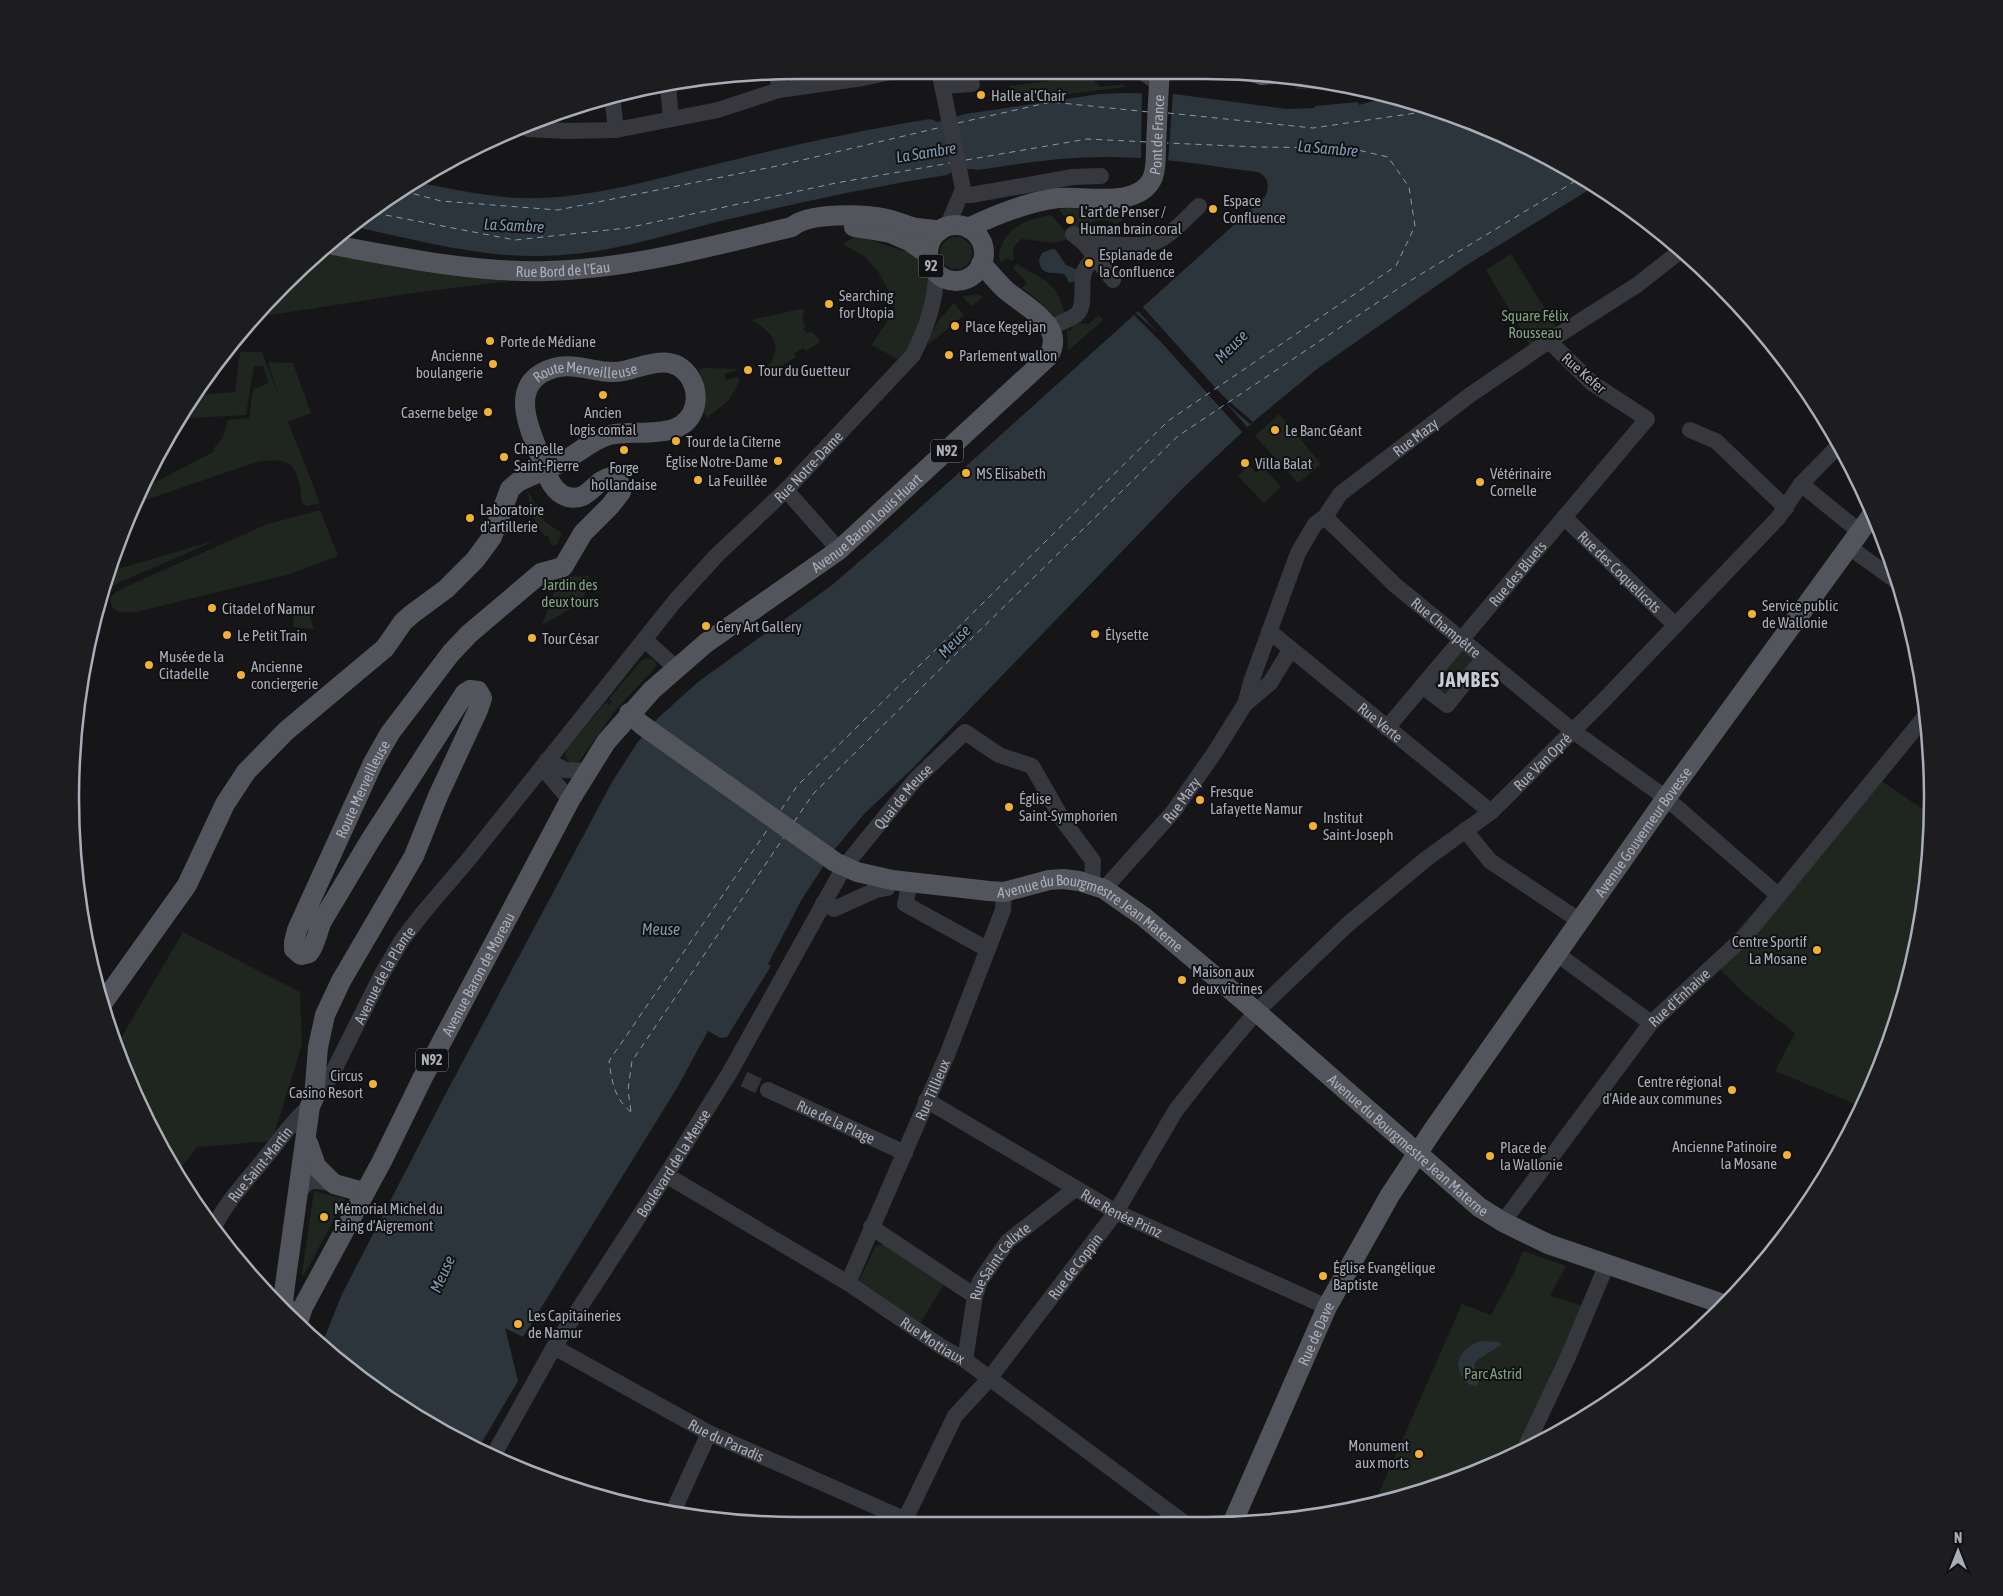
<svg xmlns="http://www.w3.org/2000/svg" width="2003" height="1596" font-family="'Asap Condensed',sans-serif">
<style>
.green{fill:#1e261f}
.water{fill:#2c353c}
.pier{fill:#161618}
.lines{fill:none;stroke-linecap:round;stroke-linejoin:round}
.ferry{stroke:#7f9bb3;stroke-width:1;stroke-dasharray:6 5;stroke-linecap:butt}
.minor-tunnel{stroke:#333438;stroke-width:16;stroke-dasharray:16 8;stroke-linecap:butt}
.minor{stroke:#37383d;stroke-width:16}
.major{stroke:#53555c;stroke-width:20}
.major-bridge{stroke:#53555c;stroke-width:20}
.poi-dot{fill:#f2b134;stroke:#111113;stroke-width:2}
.labels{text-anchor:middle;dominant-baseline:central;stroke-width:4;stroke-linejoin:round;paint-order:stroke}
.shield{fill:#111113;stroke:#7b7e86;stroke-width:1}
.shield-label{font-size:14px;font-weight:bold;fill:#a8adb8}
.poi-label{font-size:15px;fill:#a8adb8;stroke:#111113;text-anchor:start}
.street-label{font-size:15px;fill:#a8adb8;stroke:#111113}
.park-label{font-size:15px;fill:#7fa381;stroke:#111113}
.water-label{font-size:16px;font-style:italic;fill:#7f9bb3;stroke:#111113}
.district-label{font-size:20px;font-weight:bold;letter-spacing:1px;fill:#c9ccd4;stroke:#111113}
.rim{fill:none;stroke:#a8adb8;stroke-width:2.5}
</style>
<rect width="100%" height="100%" fill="#161618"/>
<!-- green -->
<g class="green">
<polygon points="1227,71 1242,72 1255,80 1280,79 1282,83 1251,83"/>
<polygon points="1092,75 1092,78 1100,87 1124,84 1125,87 1012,101 1010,86"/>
<polygon points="1302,79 1307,79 1349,85 1318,89 1295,89 1295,83"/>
<path d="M1068,208l55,1 8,-1 -4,6 -3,-2 -4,5 3,3 -7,4c-16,-8 -27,-2 -40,9l-17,-24z"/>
<path d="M1049,215l3,1 19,22 -16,5 -33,-4c-8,5 -11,11 -8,21l-4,1 -1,-3 -6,2 1,3 -3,-1c-3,-5 -2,-9 0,-15 7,-22 29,-27 48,-32z"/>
<path d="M1129,225l17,2 7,6c-11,2 -18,2 -28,-4z"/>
<polygon points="857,236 914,254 919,258 930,286 912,349 900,360 871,345 894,312 895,302 879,273 864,256 842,244"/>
<circle cx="956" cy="253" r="16"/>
<polygon points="325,251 535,278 420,292 257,317 283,283"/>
<polygon points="1511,254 1557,328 1531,347 1486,270"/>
<path d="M1017,264c26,16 41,18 48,51l-11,1 -16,-16 -16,-12 5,-5 -14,-15z"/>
<polygon points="979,295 983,297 971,306 962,296"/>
<polygon points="954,303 964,315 929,344 926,342 939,320"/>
<path d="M800,309l4,1 -2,11 4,5 -3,3 5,4 3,-2 8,8 1,3 -14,9 -3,-3 -9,6 2,3 -31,19c0,-6 5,-11 8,-18 9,-17 -8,-31 -22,-38z"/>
<polygon points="1099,315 1103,320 1068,351 1067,329 1071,331 1074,323 1089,324"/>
<path d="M240,352h22l17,46 -11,-36 25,1 18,50 -23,9 32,81 -13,3 -5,-3c-3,-35 -9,-49 -48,-40l-115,39 7,-15 69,-36 -1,-3 9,-11 5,-17 21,-2 4,-29 16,-6 -6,-17h-9l-8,49 -56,3 -13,4 20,-27 38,-3z"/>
<polygon points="703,368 736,369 737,370 724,374 726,380 738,377 740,380 729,400 708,417 706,417 704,412 706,391 699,370"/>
<polygon points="1279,414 1321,464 1298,483 1255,436"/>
<polygon points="1249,465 1256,473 1263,467 1281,487 1264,503 1238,476"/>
<path d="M528,493h1l16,29 17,11 -5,11 -5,2 -4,-10h-3c-11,-13 -15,-25 -17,-43z"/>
<path d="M320,510l18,46 -48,18 -154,38c-12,1 -25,2 -26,-14l6,-6 7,-4 142,-63z"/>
<polygon points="217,540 118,583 102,593 111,571"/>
<polygon points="589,576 583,602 542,625 560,577"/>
<polygon points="294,611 309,613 314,629 293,627"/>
<polygon points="1460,649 1473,660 1447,698 1427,685"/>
<polygon points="646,658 654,660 656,664 655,668 617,708 578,763 570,763 565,755 567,749 606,702 609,705 612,702 609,699 640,662"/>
<polygon points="1874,776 1921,808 1930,797 1931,846 1908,987 1862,1109 1848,1101 1775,1071 1795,1033 1742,992 1711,960"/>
<polygon points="183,932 300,992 302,1045 272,1141 197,1147 176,1174 167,1162 118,1043"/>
<polygon points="314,1191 345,1199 304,1275 302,1274"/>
<polygon points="887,1244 946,1281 919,1325 858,1282 876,1246"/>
<polygon points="1523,1251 1566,1266 1550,1296 1587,1307 1519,1449 1394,1501 1374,1504 1462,1304 1491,1315 1514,1273"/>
</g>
<!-- water -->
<g class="water">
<path d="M1122,93l52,1 113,15 28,-1v-2l43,-4 1,3 31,-9 49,13 130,58 26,19 -130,80 -148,103 -64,53 -68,64 -274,284 -46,43 -31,37 -32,49 -34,65 3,2 -44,71 -6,1 -13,-7 -31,57 -154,249 -18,-9 13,53 -39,66 -124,-71 -33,-32 20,-50 102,-197 168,-315 25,-39 21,-25 40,-36 134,-97 51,-44 382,-344c5,-10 4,-20 -7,-25 -48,-6 -97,-15 -146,-15 -45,-1 -89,6 -134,13 -10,-2 -22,-1 -31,5 -77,12 -150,28 -226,46 -59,15 -120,35 -182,35 -61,1 -123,-16 -183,-29l59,-45c42,8 85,18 128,16 62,-3 123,-22 182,-36 68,-17 136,-32 205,-43l8,3 27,-8 135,-20z"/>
<path d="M1052,249l4,1 10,15 15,6 2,7 -14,5 -2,-5 -3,-4c-13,-2 -23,2 -25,-14l3,-7z"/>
<path d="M1482,1341l17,1 2,3 -24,15 -3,5 5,17 -3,4c-12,-1 -17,-12 -18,-23 2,-11 13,-20 24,-22z"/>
</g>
<!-- pier -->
<g class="pier">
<polygon points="1142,91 1173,92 1168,163 1141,161"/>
<polygon points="1141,305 1222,395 1253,422 1250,424 1226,403 1249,429 1243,433 1161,342 1134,315 1136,313 1157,332 1136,309"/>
</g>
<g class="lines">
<!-- ferry -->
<g class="ferry">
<polyline points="1168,113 1313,128 1416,113 1428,106"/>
<polyline points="958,123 1051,102 1149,112"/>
<polyline points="966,160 1087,139 1148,142"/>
<polyline points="403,191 441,201 558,210 777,166 942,127"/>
<polyline points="375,213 515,240 627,228 836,183 950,163"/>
<polyline points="781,810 797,786 1168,421 1396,266 1415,226 1409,187 1388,157 1349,148 1258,147 1167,143"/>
<polyline points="794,822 813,794 1178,436 1408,282 1582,177"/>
<polyline points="631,1111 628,1090 632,1061 784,837"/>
<path d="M631,1112c-17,-14 -19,-30 -22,-51l161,-235"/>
</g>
<!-- minor-tunnel -->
<polyline class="minor-tunnel" points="744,1079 768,1090"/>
<!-- minor -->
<g class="minor">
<polyline points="939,70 963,189 947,227"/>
<polyline points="1141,71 1159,84"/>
<polyline points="777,73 779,90"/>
<polyline points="942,86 972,84"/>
<polyline points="668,87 671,118"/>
<polyline points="612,94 616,130"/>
<polyline points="528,129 566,131 616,130 718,110 779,90 863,78 900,70"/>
<polyline points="961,195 971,195 1073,177 1101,176"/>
<polyline points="1073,234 1084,243 1113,280"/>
<path d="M1084,243c17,0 54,5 69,0 17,-6 33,-25 46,-37"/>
<path d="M1058,324c6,-3 16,-6 20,-11 11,-13 -5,-42 17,-54"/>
<polyline points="1690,430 1716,441 1786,508"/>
<polyline points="1801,484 1860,532"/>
<polyline points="786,490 839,550"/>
<path id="s1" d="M1325,517l70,68 178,146 93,67 112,97"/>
<path id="s2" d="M1564,517l111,108"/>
<polyline points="1849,547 1899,583"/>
<path id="s3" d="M1269,631l222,181"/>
<polyline points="645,640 676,668"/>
<polyline points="1422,686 1447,705 1484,658"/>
<polyline points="1245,704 1270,683 1291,649"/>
<path id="s4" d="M1387,728l260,-309 -55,-36 -43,-42"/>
<polyline points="547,760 565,770 587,771"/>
<polyline points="542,767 570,800"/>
<polyline points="1465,830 1490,861 1580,921"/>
<polyline points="910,883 905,904 987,949"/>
<path id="s5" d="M1104,889l69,-77 42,-60 30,-48 7,-25 46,-126 17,-29 10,-7 15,-23 130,-99 79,-54 88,-56 46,-36"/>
<polyline points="823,903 834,909 876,890 887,888 888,879"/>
<polyline points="1557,954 1651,1023"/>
<path id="s6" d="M768,1090l137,63"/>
<path id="s7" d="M314,1098l16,-20 52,-104 20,-34 20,-26 46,-54 207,-259 42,-46 69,-65 127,-135c12,-25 23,-52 23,-81"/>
<path id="s8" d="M926,1100l190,112 211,95"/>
<path id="s9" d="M666,1175l182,108 94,64 23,13 222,165"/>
<path d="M299,1193c10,-17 17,-12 35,-9"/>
<path id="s10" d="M1503,1222l148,-199 96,-89 180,-220"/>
<path id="s11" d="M214,1227c13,-27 37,-51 55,-74 13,-16 25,-34 41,-47"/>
<polyline points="871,1227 975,1296"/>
<path id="s12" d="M848,1283l99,-228 56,-145 1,-18"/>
<path id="s13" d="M554,1347l155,86 211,93"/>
<path id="s14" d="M965,1360l10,-64 5,-15 28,-40 67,-52"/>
<polyline points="1526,1446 1568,1357 1607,1264"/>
<path id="s15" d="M493,1456l61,-109 112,-172 64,-103 114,-205 71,-87 50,-48 34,23 33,11 32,56 29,39 -1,23"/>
<polyline points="672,1514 709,1433"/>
<path id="s16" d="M902,1526l53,-110 34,-37 127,-167 60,-102 33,-42 47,-56 91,-87 79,-66 65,-47 113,-112 174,-182 23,-34 39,-40"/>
</g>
<!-- major -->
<g class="major">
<polyline points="1253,72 1262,75 1272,74"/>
<circle cx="956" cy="253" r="28"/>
<polyline points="854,227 891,233 909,241 928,254"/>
<path id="s17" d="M968,228c27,-13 59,-26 90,-30 26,-3 81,12 95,-21 3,-9 3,-20 3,-30 1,-25 2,-50 4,-76"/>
<path id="s18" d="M333,245c71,13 142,28 214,26 84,-2 164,-25 245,-44 16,-15 74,-13 95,-8 10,2 19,7 29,9 8,1 15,1 23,3"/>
<path id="s19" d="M629,713l13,12 193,137 22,10 35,8 97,11 15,1 45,-12 14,-1 16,2 25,8 40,28 100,84 235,206 24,15 45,22 175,60"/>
<polyline points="102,1004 187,885 225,804 246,772 286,731 385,648 403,622 412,614 446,589 475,560 492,537 510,489 518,482 526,478"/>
<polyline points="308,1143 316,1166 334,1184 363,1192"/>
<path id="s20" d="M290,1315l-7,-13 2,-17 25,-179 4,-8 4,-51 7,-32 16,-34 73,-125 24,-60 40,-86 4,-12 -4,-7 -8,-1 -5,3 -94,146 -49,82c-4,9 -7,26 -13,32l-8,2 -7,-6v-7l3,-12 76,-167 17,-30 61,-80 18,-19 72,-61 22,-6 20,-34 27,-27 11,-14 -2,-10 -8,-5c-17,3 -22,25 -43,20 -19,-5 -23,-30 -30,-46 -9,-23 -26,-61 4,-78 29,-17 55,4 81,-2 23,-5 49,-19 66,5 6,9 8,19 6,29 -9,40 -62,22 -89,31 -17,6 -30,19 -46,27"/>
<path id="s21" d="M298,1322l5,-15 79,-146 41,-84 147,-277 36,-58 46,-52 54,-47 133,-93 209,-193c19,-30 -20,-49 -40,-65 -10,-8 -17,-19 -27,-28"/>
<path id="s22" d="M1232,1524l95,-217 63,-112 43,-65 233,-332 206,-283"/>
</g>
<!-- major-bridge -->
<polyline class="major-bridge" points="526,478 560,463"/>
</g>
<!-- markers -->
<g class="poi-dot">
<circle cx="981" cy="95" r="5"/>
<circle cx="1213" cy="209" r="5"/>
<circle cx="1070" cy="220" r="5"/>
<circle cx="1089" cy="263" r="5"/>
<circle cx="829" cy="304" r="5"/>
<circle cx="955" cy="326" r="5"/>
<circle cx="490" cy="341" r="5"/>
<circle cx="949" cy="355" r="5"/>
<circle cx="493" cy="364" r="5"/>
<circle cx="748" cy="370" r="5"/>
<circle cx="603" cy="395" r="5"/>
<circle cx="488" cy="412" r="5"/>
<circle cx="1275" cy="430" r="5"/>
<circle cx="676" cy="441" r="5"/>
<circle cx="624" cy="450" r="5"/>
<circle cx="504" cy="457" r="5"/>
<circle cx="778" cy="461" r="5"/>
<circle cx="1245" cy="463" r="5"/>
<circle cx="966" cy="473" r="5"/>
<circle cx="698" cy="480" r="5"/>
<circle cx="1480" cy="482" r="5"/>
<circle cx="470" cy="518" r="5"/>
<circle cx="212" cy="608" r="5"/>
<circle cx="1752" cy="614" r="5"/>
<circle cx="706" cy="626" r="5"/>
<circle cx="1095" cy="634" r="5"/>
<circle cx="227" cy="635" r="5"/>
<circle cx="532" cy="638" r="5"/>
<circle cx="149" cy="665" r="5"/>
<circle cx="241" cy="675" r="5"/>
<circle cx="1200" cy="800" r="5"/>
<circle cx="1009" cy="807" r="5"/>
<circle cx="1313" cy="826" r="5"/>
<circle cx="1817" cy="950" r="5"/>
<circle cx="1182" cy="980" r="5"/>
<circle cx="373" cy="1084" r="5"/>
<circle cx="1732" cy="1090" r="5"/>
<circle cx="1787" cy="1155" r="5"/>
<circle cx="1490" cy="1156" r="5"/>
<circle cx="324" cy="1217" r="5"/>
<circle cx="1323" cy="1276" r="5"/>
<circle cx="518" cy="1324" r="5"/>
<circle cx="1419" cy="1454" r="5"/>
</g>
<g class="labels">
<!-- shield labels -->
<g class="shield">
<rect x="918.5" y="254.5" width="25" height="23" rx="4"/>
<rect x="931" y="439.5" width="32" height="23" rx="4"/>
<rect x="416" y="1048.5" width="32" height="23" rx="4"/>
</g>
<g class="shield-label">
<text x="931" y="266">92</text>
<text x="947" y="451">N92</text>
<text x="432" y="1060">N92</text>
</g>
<!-- poi labels -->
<g class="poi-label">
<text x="991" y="95">Halle al'Chair</text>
<text x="1223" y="200">Espace<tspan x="1223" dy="17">Confluence</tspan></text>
<text x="1080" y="211">L'art de Penser /<tspan x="1080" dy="17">Human brain coral</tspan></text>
<text x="1099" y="254">Esplanade de<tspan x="1099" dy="17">la Confluence</tspan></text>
<text x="839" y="295">Searching<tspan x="839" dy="17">for Utopia</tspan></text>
<text x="965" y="326">Place Kegeljan</text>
<text x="500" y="341">Porte de Médiane</text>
<text x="483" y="355" text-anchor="end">Ancienne<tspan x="483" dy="17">boulangerie</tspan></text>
<text x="959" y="355">Parlement wallon</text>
<text x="758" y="370">Tour du Guetteur</text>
<text x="478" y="412" text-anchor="end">Caserne belge</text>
<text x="603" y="412" text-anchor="middle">Ancien<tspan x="603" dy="17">logis comtal</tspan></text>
<text x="1285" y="430">Le Banc Géant</text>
<text x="686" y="441">Tour de la Citerne</text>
<text x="514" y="448">Chapelle<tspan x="514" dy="17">Saint-Pierre</tspan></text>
<text x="768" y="461" text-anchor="end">Église Notre-Dame</text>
<text x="1255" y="463">Villa Balat</text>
<text x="624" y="467" text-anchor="middle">Forge<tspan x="624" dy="17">hollandaise</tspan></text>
<text x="976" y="473">MS Elisabeth</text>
<text x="1490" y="473">Vétérinaire<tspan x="1490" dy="17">Cornelle</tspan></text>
<text x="708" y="480">La Feuillée</text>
<text x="480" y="509">Laboratoire<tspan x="480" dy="17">d'artillerie</tspan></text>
<text x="1762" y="605">Service public<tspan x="1762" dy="17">de Wallonie</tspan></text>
<text x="222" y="608">Citadel of Namur</text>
<text x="716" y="626">Gery Art Gallery</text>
<text x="1105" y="634">Élysette</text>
<text x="237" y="635">Le Petit Train</text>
<text x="542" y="638">Tour César</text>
<text x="159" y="656">Musée de la<tspan x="159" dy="17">Citadelle</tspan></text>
<text x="251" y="666">Ancienne<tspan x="251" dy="17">conciergerie</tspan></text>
<text x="1210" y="791">Fresque<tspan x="1210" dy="17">Lafayette Namur</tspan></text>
<text x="1019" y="798">Église<tspan x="1019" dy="17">Saint-Symphorien</tspan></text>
<text x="1323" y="817">Institut<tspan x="1323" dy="17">Saint-Joseph</tspan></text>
<text x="1807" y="941" text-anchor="end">Centre Sportif<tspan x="1807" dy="17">La Mosane</tspan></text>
<text x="1192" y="971">Maison aux<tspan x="1192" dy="17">deux vitrines</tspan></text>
<text x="363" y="1075" text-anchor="end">Circus<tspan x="363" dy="17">Casino Resort</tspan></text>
<text x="1722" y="1081" text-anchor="end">Centre régional<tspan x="1722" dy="17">d'Aide aux communes</tspan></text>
<text x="1777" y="1146" text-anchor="end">Ancienne Patinoire<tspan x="1777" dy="17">la Mosane</tspan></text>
<text x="1500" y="1147">Place de<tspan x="1500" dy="17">la Wallonie</tspan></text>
<text x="334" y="1208">Mémorial Michel du<tspan x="334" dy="17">Faing d’Aigremont</tspan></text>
<text x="1333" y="1267">Église Evangélique<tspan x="1333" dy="17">Baptiste</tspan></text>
<text x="528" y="1315">Les Capitaineries<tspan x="528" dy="17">de Namur</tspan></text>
<text x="1409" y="1445" text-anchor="end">Monument<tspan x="1409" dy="17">aux morts</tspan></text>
</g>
<!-- street labels -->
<g class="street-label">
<text stroke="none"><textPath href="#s17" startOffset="241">Pont de France</textPath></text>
<text stroke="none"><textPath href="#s18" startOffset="232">Rue Bord de l'Eau</textPath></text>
<text transform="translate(1584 373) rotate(41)">Rue Kefer</text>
<text stroke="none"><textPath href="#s20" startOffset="1836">Route Merveilleuse</textPath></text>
<text stroke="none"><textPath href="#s5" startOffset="561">Rue Mazy</textPath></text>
<text stroke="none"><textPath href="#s7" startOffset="806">Rue Notre-Dame</textPath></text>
<text stroke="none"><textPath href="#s21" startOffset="999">Avenue Baron Louis Huart</textPath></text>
<text stroke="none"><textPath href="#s2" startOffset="78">Rue des Coquelicots</textPath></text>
<text stroke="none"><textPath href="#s4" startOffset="202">Rue des Bluets</textPath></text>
<text stroke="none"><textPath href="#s1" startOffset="164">Rue Champêtre</textPath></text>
<text stroke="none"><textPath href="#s3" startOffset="144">Rue Verte</textPath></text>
<text stroke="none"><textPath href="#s16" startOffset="1008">Rue Van Opré</textPath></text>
<text stroke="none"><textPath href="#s20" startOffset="1178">Route Merveilleuse</textPath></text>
<text stroke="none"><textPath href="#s15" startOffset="778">Quai de Meuse</textPath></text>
<text stroke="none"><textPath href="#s5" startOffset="118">Rue Mazy</textPath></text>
<text stroke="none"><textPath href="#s22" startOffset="808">Avenue Gouverneur Bovesse</textPath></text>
<text stroke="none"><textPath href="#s19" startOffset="524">Avenue du Bourgmestre Jean Materne</textPath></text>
<text stroke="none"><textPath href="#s21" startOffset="392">Avenue Baron de Moreau</textPath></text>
<text stroke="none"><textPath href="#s7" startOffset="142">Avenue de la Plante</textPath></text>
<text stroke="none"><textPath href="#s10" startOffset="286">Rue d'Enhaive</textPath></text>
<text stroke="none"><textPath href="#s12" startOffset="211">Rue Tillieux</textPath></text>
<text stroke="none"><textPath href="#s6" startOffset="75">Rue de la Plage</textPath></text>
<text stroke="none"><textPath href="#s19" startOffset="928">Avenue du Bourgmestre Jean Materne</textPath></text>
<text stroke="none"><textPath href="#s15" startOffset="344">Boulevard de la Meuse</textPath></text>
<text stroke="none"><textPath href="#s11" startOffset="78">Rue Saint-Martin</textPath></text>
<text stroke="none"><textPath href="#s8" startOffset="226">Rue Renée Prinz</textPath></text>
<text stroke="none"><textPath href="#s14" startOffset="108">Rue Saint-Calixte</textPath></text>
<text stroke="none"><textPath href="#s16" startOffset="314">Rue de Coppin</textPath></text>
<text stroke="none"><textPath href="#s22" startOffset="208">Rue de Dave</textPath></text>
<text stroke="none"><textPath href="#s9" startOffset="314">Rue Mottiaux</textPath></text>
<text stroke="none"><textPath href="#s13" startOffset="196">Rue du Paradis</textPath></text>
</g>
<!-- park labels -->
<g class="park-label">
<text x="1535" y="315">Square Félix<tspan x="1535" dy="17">Rousseau</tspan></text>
<text x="570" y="584">Jardin des<tspan x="570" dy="17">deux tours</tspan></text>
<text x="1493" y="1373">Parc Astrid</text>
</g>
<!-- water labels -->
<g class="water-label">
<text transform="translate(1328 148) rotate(5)">La Sambre</text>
<text transform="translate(926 152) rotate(-9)">La Sambre</text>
<text transform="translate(514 225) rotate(3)">La Sambre</text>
<text transform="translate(1231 346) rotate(-45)">Meuse</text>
<text transform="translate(954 641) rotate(-46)">Meuse</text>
<text x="661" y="929">Meuse</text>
<text transform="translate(442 1274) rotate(-66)">Meuse</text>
</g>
<!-- district labels -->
<g class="district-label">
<text x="1469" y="679">JAMBES</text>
</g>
</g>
<!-- crop -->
<path d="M0 0H2003V1596H0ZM798 79H1205A719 719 0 0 1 1924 798V798A719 719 0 0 1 1205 1517H798A719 719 0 0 1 79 798V798A719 719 0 0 1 798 79Z" fill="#1d1d20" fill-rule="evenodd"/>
<path class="rim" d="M798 79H1205A719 719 0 0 1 1924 798V798A719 719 0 0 1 1205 1517H798A719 719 0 0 1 79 798V798A719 719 0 0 1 798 79Z"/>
<!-- north arrow -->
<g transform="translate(1958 1551)" stroke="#111113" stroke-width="4" paint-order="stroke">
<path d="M0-4L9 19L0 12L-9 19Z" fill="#a8adb8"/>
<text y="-8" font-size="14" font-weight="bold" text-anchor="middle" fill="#a8adb8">N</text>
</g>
</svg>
